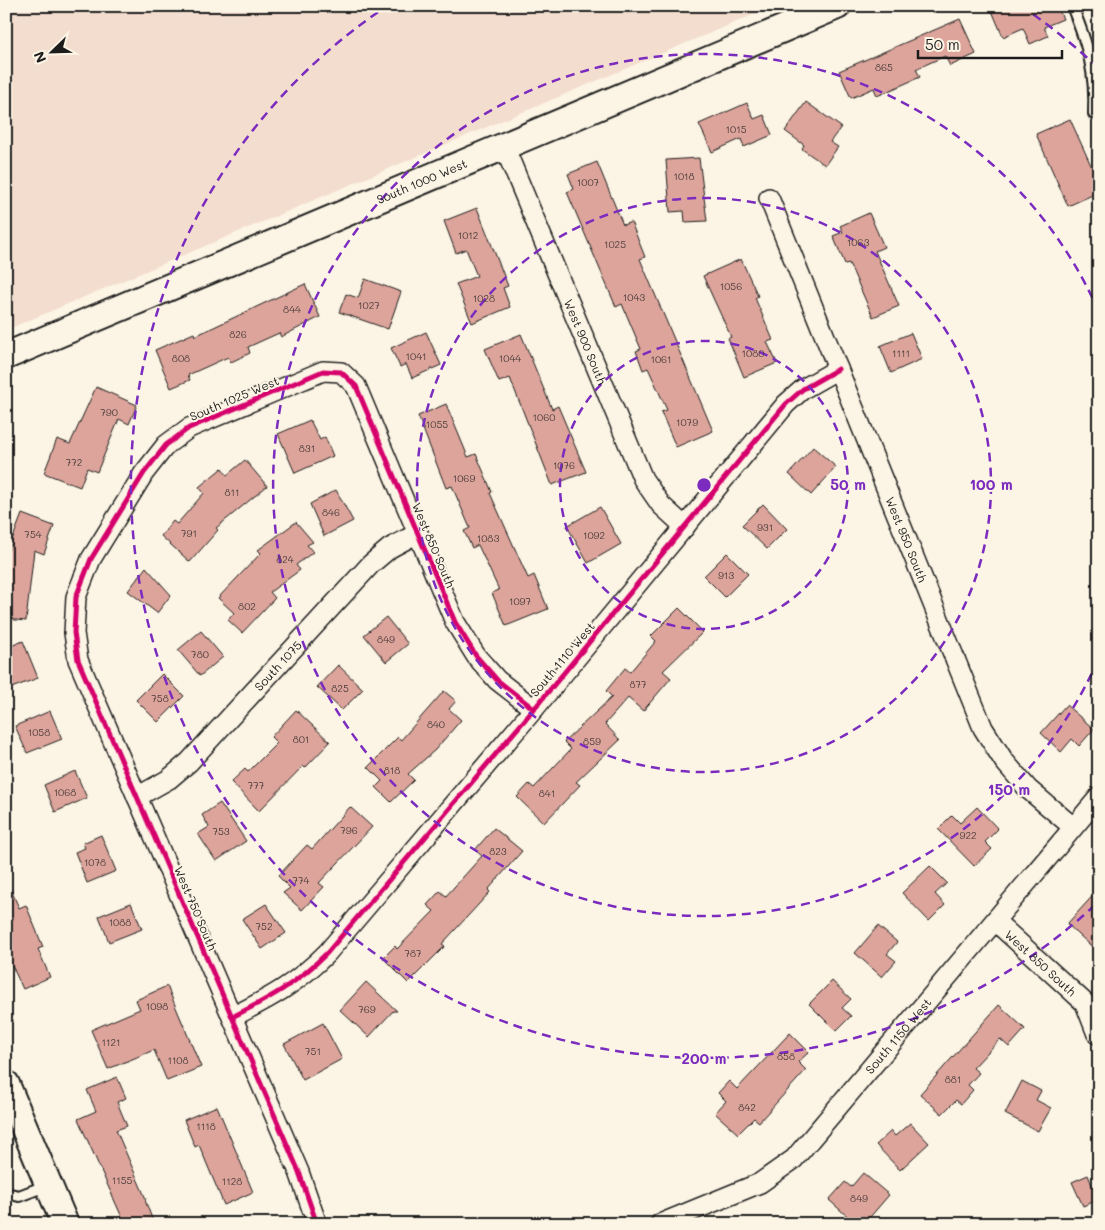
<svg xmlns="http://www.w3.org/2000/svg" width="1105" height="1230" font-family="Mali,sans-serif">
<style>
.built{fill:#f3ddcf}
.building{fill:#dda49b;stroke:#1c1c1c}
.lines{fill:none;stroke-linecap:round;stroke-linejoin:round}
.lane-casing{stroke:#1c1c1c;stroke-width:14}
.street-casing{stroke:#1c1c1c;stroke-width:22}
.secondary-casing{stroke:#1c1c1c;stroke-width:30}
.lane{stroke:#fcf5e5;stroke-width:10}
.street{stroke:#fcf5e5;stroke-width:19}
.secondary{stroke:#fcf5e5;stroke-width:26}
.cycleway-casing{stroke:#fcf5e5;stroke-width:8}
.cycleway{stroke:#d6006c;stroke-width:5}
.ring{fill:none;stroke:#7b2cbf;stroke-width:2.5;stroke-dasharray:9 6}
.labels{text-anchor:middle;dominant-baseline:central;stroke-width:4;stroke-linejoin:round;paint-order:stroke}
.number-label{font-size:10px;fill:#4c3e3c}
.street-label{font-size:12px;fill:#1c1c1c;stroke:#fcf5e5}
.centre{fill:#7b2cbf;stroke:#fcf5e5;stroke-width:2.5}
.ring-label{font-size:15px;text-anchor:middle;font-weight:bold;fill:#7b2cbf;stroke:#fcf5e5;stroke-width:4;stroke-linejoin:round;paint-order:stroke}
</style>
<rect width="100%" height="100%" fill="#fcf5e5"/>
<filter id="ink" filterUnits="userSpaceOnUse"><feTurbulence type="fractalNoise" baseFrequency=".02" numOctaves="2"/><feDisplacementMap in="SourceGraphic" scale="10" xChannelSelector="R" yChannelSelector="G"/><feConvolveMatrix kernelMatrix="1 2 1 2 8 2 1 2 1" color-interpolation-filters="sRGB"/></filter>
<g filter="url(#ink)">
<!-- built -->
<polygon class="built" points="6,6 774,6 6,330"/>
<!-- building -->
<g class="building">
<polygon points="990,6 1057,6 1063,19 1044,27 1048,36 1030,44 1023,28 1003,37"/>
<polygon points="960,19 976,54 950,66 945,56 916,69 920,77 877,96 874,88 851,98 839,71"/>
<polygon points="806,102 841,127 830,142 838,147 825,165 802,149 804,145 785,131"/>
<polygon points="747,103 754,119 764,115 772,135 744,147 741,139 712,152 699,124"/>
<polygon points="1070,119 1099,183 1099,192 1068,206 1036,134"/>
<polygon points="699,158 707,221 685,222 684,211 670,212 666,160"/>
<polygon points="597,162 623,225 631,222 645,257 640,259 713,431 676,447 661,412 667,410 648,368 643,370 636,351 641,349 622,304 616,307 567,192 574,189 568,174"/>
<polygon points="477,208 508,286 503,288 510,307 472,323 456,284 477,276 466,249 456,253 444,221"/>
<polygon points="869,213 884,247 875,251 899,306 873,317 849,263 845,264 833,236 843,232 840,226"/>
<polygon points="741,259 758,296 755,298 773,340 767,342 777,363 744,377 728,338 731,337 703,276"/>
<polygon points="365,279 401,292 388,329 339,312 346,294 358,298"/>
<polygon points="305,284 320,317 281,337 279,333 248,347 250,353 231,362 228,357 188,375 190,380 171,388 155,350 194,333 195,336"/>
<polygon points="426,332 441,365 412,378 406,364 400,367 391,348"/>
<polygon points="911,333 922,359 891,373 880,346"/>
<polygon points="521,334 552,409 558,406 586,472 552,485 510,378 499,382 485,349"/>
<polygon points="96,387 137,405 129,424 119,419 97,472 87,468 80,487 44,473 57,439 70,444"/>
<polygon points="446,404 468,457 476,454 492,492 490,493 528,578 534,575 548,609 506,626 492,593 499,590 478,545 472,548 464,531 470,528 452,486 446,488 418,416"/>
<polygon points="310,420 320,440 325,437 333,456 295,473 278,434"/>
<polygon points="813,447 836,467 811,495 789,474"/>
<polygon points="245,460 267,486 216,528 218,530 190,562 161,536 173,521 177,524 204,493 199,487 222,468 227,475"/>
<polygon points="336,490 353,521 324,536 310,504"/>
<polygon points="763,504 787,529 767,549 742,525"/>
<polygon points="600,507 621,544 588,563 567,526"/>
<polygon points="22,514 54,526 44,554 34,550 26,621 6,619 6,556"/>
<polygon points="296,522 313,542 307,545 313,552 296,565 300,570 270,592 275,598 242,633 228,620 234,613 218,598 261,553 258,550"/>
<polygon points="727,553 748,574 725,597 704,576"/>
<polygon points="146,567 171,595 157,613 128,591"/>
<polygon points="679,608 703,632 663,671 671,678 643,711 628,698 605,724 620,740 576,782 580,785 544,823 517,797 529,784 534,788 571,749 564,742 612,697 606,691 625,668 630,672 656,641 651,636"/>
<polygon points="386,617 408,644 386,662 364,635"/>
<polygon points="201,631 223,657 200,676 178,650"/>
<polygon points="23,641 38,678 6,690 6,648"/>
<polygon points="338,665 363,689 342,710 317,687"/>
<polygon points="162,674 184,696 158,722 136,700"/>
<polygon points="444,691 456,701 449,709 461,720 435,750 408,774 414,780 391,802 376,787 382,781 368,767 398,737 401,740"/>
<polygon points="1066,705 1094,729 1079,746 1072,739 1061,752 1041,733"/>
<polygon points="296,710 330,742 305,768 303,766 259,811 231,782 245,769 248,772 277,743 271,737"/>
<polygon points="50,711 62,739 27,753 15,726"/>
<polygon points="75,771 87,798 55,812 44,785"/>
<polygon points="220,803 246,841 216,861 198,834 209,827 202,815"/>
<polygon points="350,807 372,827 319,883 324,887 302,910 283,893 290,888 278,876 307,845 312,849"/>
<polygon points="977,807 998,829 985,842 992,849 974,866 938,829 952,815 960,823"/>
<polygon points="494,828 522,851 488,890 490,892 442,944 445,946 408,983 383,958 395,946 397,949 434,911 427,905 440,891 446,896 482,856 475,850"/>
<polygon points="101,835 116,871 87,883 75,852 85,848 83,843"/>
<polygon points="930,866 947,883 935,894 945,905 929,921 902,893"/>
<polygon points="6,878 19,908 26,905 43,947 38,949 50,977 23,989 6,953"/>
<polygon points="1099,889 1099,953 1067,924"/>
<polygon points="131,903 142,929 109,942 99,916"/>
<polygon points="266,904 286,933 262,949 242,919"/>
<polygon points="878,926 897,942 887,954 896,961 882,977 855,953"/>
<polygon points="832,981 851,999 842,1008 851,1016 836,1031 809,1004"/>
<polygon points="366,982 397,1011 393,1011 369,1037 340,1010"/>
<polygon points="167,986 201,1067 167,1081 154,1050 108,1069 91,1030 140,1009 136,1000"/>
<polygon points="999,1005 1025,1029 1009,1047 1000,1039 973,1068 979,1073 968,1085 973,1090 961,1104 956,1100 942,1114 920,1094"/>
<polygon points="323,1023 342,1059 303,1080 284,1044"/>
<polygon points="790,1033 809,1052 798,1062 806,1070 759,1122 754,1118 738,1134 715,1113 726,1101 718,1093 729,1081 737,1089"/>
<polygon points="117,1077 126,1098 117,1102 127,1126 116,1130 146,1199 145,1200 154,1224 125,1224 78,1119 96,1111 87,1090"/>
<polygon points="1022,1081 1041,1091 1036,1100 1051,1108 1038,1131 1005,1114"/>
<polygon points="217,1106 253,1192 224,1205 199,1145 195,1147 184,1120"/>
<polygon points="910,1123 929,1143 900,1170 876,1145 891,1131 895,1136"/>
<polygon points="863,1173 889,1195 864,1224 856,1224 829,1200 845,1182 851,1187"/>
<polygon points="1088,1175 1098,1200 1083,1206 1072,1182"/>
</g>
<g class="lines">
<!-- lane casing -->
<g class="lane-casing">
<g id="lane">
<path d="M1072,6c16,40 24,65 22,108"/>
<polyline points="6,1193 19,1196 48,1185"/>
</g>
</g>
<!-- street casing -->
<g class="street-casing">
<g id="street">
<path id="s1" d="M504,146l139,333 18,26 24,22"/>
<path id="s2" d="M769,198l214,530 21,33 24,28 45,38"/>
<path id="s3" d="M137,797l32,-18 20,-17 182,-198 19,-16 28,-15"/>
<path id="s4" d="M995,921l90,82 12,31"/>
<path d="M232,1017c38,-19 64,-33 95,-64l207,-244 252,-305 17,-15 35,-20"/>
<polyline points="317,1224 299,1172 78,660 74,633 76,597 91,559 144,473 166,445 189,428 323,371 341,372 356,386 455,622 476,656 497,680 534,709"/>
<path id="s5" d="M660,1224l100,-41 34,-24 305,-362"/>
</g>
</g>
<!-- secondary casing -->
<g class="secondary-casing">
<g id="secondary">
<path id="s6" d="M6,356l831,-350"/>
<polyline points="6,1084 65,1224"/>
</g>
</g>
<!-- lane -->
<use href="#lane" class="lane"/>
<!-- street -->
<use href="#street" class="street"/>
<!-- secondary -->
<use href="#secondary" class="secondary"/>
<!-- cycleway casing -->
<g class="cycleway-casing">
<g id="cycleway">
<path d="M232,1017c38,-19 64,-33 95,-64l207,-244 252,-305 17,-15 35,-20"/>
<polyline points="317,1224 299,1172 78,660 74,633 76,597 91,559 144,473 166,445 189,428 323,371 341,372 356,386 455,622 476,656 497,680 534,709"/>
</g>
</g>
<!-- cycleway -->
<use href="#cycleway" class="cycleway"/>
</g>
</g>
<!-- distance rings -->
<g class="ring">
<circle cx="704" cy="485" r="144"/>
<circle cx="704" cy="485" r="287"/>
<path d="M1098 660A431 431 0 1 1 1098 310"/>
<path d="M1095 905A574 574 0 1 1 387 6M1021 6A574 574 0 0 1 1095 65"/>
</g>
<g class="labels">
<!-- number labels -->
<g class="number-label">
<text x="884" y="67">865</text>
<text x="736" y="129">1015</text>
<text x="684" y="176">1018</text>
<text x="588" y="182">1007</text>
<text x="468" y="235">1012</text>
<text x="858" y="242">1063</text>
<text x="615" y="244">1025</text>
<text x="731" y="286">1056</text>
<text x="634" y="297">1043</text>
<text x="484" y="298">1028</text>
<text x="369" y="305">1027</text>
<text x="292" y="309">844</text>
<text x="238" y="334">826</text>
<text x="753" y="353">1080</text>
<text x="901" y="353">1111</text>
<text x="416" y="356">1041</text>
<text x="181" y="358">808</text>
<text x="510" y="358">1044</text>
<text x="661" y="359">1061</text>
<text x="109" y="412">790</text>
<text x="544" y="417">1060</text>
<text x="687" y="422">1079</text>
<text x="437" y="424">1055</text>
<text x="307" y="448">831</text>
<text x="74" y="462">772</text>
<text x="564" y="465">1076</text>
<text x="464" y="478">1069</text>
<text x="232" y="492">811</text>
<text x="331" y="512">846</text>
<text x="765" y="527">931</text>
<text x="189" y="533">791</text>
<text x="33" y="534">754</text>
<text x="594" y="535">1092</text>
<text x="488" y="538">1083</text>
<text x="285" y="559">824</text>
<text x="726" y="575">913</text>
<text x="520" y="601">1097</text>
<text x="247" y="606">802</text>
<text x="386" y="639">849</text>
<text x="200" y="654">780</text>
<text x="638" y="684">877</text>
<text x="340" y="688">825</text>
<text x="160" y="698">758</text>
<text x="436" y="724">840</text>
<text x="39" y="732">1058</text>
<text x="301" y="739">801</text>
<text x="592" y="741">859</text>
<text x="392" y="770">818</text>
<text x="256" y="785">777</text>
<text x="65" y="792">1068</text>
<text x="547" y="793">841</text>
<text x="349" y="830">796</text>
<text x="221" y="831">753</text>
<text x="968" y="835">922</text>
<text x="498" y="851">823</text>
<text x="95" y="862">1078</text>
<text x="301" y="880">774</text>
<text x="120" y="922">1088</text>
<text x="264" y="926">752</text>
<text x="413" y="953">787</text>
<text x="157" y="1006">1098</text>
<text x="367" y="1009">769</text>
<text x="111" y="1042">1121</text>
<text x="313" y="1051">751</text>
<text x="786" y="1056">858</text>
<text x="178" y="1060">1108</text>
<text x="953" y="1079">881</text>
<text x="747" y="1107">842</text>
<text x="206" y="1126">1118</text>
<text x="122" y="1180">1155</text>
<text x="232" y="1181">1128</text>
<text x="859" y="1198">849</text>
</g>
<!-- street labels -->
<g class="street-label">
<text stroke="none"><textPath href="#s6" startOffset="451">South 1000 West</textPath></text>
<text stroke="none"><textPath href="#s1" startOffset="212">West 900 South</textPath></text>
<text transform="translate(234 398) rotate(-23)">South 1025 West</text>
<text stroke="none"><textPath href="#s2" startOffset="368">West 950 South</textPath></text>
<text transform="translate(434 545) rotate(67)">West 850 South</text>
<text transform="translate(562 659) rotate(-50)">South 1110 West</text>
<text stroke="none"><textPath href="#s3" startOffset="194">South 1075</textPath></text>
<text transform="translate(196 908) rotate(67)">West 750 South</text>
<text stroke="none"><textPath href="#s4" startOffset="62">West 850 South</textPath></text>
<text stroke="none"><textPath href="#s5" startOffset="311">South 1150 West</textPath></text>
</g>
</g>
<circle cx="704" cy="485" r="8" class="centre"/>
<g class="ring-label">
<text x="848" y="490">50 m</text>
<text x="991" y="490">100 m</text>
<text x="1009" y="795">150 m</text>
<text x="704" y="1064">200 m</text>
</g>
<!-- margin -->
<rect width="1105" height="1230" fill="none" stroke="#fcf5e5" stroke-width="25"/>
<rect x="12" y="12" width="1080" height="1205" fill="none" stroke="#1c1c1c" stroke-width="2" filter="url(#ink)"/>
<!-- north arrow -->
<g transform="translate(52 52) rotate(247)" stroke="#fcf5e5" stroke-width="4" paint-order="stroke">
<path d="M0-4L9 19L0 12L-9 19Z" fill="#1c1c1c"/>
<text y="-8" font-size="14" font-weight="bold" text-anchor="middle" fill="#1c1c1c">N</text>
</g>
<!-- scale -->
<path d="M918 50v8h144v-8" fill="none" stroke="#1c1c1c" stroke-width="2.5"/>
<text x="925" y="50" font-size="15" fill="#1c1c1c" stroke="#fcf5e5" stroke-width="4" paint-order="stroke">50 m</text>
</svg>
